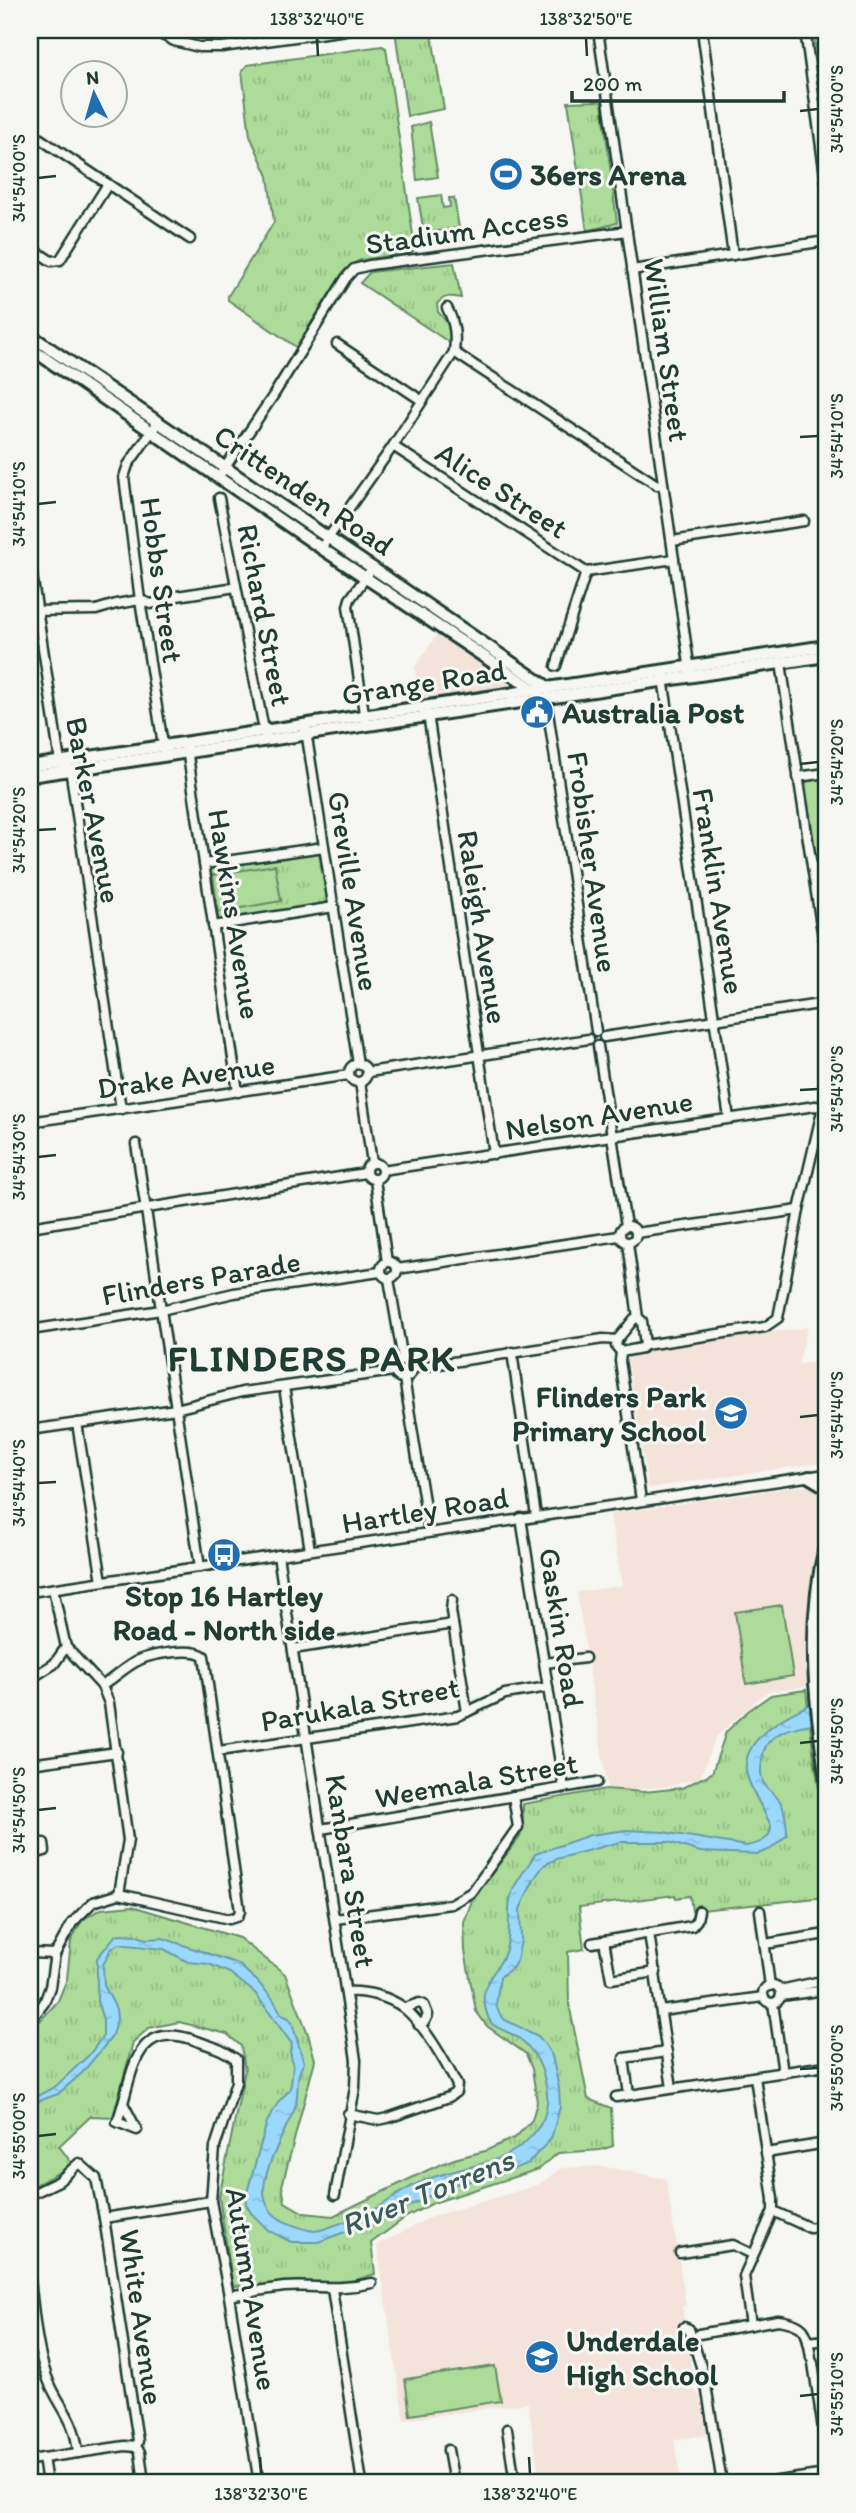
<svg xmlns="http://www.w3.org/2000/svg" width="856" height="2513" font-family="Itim,sans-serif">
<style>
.built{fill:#f4e3db}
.grass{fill:url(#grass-tufts);stroke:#668c67;stroke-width:2}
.pitch{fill:#acdb9a;stroke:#668c67;stroke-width:2}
.water{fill:url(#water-ripples);stroke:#699bac;stroke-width:2}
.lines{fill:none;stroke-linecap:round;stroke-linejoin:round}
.minor-casing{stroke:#1f3d34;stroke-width:13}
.major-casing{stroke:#1f3d34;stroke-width:16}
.minor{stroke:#f6f6f2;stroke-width:8}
.major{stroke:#f6f6f2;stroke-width:10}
.ticks{fill:none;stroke:#1f3d34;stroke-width:2.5}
.labels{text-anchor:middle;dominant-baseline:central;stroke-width:6;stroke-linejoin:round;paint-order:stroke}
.poi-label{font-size:30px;font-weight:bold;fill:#1f3d34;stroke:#f6f6f2;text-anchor:start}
.street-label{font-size:30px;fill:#1f3d34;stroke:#f6f6f2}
.water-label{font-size:32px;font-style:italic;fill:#385c5c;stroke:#f6f6f2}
.district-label{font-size:37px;font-weight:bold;letter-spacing:2px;fill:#1f3d34;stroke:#f6f6f2}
.neatline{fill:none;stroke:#1f3d34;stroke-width:2.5}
.ticks-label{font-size:18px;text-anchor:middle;fill:#1f3d34}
</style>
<defs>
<pattern id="grass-tufts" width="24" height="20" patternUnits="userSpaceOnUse" patternTransform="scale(1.75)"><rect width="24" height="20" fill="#acdb9a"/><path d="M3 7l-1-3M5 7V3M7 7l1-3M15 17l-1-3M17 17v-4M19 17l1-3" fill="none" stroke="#94bd85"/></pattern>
<pattern id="water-ripples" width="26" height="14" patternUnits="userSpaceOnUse" patternTransform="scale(1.75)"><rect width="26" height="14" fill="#9bd9fc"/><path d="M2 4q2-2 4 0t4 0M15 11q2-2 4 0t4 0" fill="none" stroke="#85bbd9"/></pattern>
</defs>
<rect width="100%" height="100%" fill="#f6f6f2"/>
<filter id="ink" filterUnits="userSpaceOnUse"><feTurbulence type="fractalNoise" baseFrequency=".0143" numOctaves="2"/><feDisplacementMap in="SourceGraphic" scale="14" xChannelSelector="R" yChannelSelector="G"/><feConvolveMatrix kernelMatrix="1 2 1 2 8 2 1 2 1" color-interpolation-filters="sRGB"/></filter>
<g filter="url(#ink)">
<!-- built -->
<g class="built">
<polygon points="438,633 509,681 508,687 419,700 415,667"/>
<polygon points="808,1327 798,1364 826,1361 826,1462 648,1488 627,1354"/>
<polygon points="800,1486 816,1487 824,1496 807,1623 805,1667 809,1686 767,1692 741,1714 716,1737 700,1778 669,1786 608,1792 577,1592 622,1586 610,1514"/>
<polygon points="601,2166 666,2179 686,2305 682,2306 694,2389 700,2396 707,2435 674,2440 681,2483 540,2483 528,2403 404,2420 377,2245 431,2217 538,2185 561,2168"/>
</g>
<!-- grass -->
<g class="grass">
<polygon points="395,30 431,30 444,109 407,116"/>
<polygon points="382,46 386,48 415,249 411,253 361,260 354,263 344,271 296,347 228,300 228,296 274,222 268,176 250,136 242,71 247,65"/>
<polygon points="597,101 602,102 617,223 587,231 568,102"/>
<polygon points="429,122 438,177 417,180 411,127"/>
<polygon points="441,195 443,208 450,207 449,198 454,198 459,228 424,233 418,198"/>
<path d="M454,263l7,35c-10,-2 -17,-3 -24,6l1,8c10,10 13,16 12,31l-90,-60 10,-11z"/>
<polygon points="826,777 826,935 803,786 809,779"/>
<polygon points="319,851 328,903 218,921 210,869"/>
<polygon points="806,1690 814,1758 826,1831 826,1897 692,1911 690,1896 676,1898 675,1895 579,1907 584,1949 568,1952 569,2004 588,2099 611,2108 613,2146 600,2150 558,2153 539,2169 433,2203 406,2217 371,2243 375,2274 349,2282 233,2286 219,2197 245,2070 241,2046 227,2034 179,2022 149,2028 133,2042 113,2117 91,2116 59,2146 73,2165 30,2188 30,2027 39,2022 58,2001 67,1979 71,1941 82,1920 101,1909 132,1906 239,1938 285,1974 308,2034 315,2060 282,2186 285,2202 304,2213 333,2216 428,2170 454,2159 485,2151 516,2137 532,2120 537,2102 532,2069 526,2054 487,2026 476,2011 465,1951 464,1922 473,1898 520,1837 523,1823 523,1804 606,1789 644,1792 682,1788 712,1773 726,1732 748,1711 771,1695"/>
</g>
<!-- pitch -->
<g class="pitch">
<polygon points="813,30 826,30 826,72 819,73"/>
<polygon points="275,865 281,901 218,912 213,875"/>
<polygon points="782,1605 793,1676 746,1684 735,1612"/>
<polygon points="495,2366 501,2401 410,2415 405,2379"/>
</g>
<!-- water -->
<path class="water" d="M826,1697v25c-25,3 -62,7 -64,38 -1,9 -2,14 1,22 4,8 14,13 18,21 4,8 6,23 6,32l-16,14 -13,5 -58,-2 -31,-10h-49l-64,17 -12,6 -10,14 -14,30 1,31 -4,20 -4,7 -13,10 -4,28 3,8 6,7 33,16 6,7 8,13 7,32 1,19 -9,32 -24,25 -33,12 -44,9 -77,40 -20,4 -35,13h-27l-23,-12 -17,-17 -5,-9v-8l21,-74 12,-21 10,-10 2,-7 2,-18 -3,-15 2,-7 -37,-51 -25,-20 -21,-9 -21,-2 -24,-13 -46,-5 -7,5 -8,16 1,20 12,24 1,10 -6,19 -29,35 -24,21 -20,7 -8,9v-10l26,-14 33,-31 14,-19v-16l-6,-19v-43l18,-22 5,-2 15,1 11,4 17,-1 75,26 19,17 16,18 9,16 7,3 3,5 12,40c-9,13 -5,25 -8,40 -1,8 -7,17 -10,24 -14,33 -45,81 7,98 11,4 20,8 31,4 19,-7 41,-13 58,-24 12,-8 24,-17 37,-22 43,-21 91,-12 121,-58 16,-26 3,-68 -20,-86 -8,-6 -20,-9 -28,-15 -5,-6 -7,-17 -8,-24 -2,-16 13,-30 19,-43 9,-18 4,-38 7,-57 3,-17 17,-31 25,-46l55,-19 36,-5 37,2 83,14c12,-2 25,-6 25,-20 -7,-17 -22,-37 -25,-55 -4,-38 53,-62 80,-74z"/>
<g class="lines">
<!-- minor casing -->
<g class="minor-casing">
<g id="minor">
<polyline points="152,30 174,41 199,47 222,47 347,30"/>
<polyline points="598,30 690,671"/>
<polyline points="702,30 733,255"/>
<polyline points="805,30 826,183"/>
<polyline points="30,132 190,239"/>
<polyline points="30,247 51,261 60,260 108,184"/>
<polyline points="632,270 826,241"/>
<polyline points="337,344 421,400"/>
<polyline points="454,352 657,485 663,484"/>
<polyline points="159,421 128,465 124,477 140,600 164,751"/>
<polyline points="393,446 586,572"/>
<polyline points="222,472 273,396 346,278 354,269 370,265 627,231"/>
<polyline points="219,498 265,735"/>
<polyline points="672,541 804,521"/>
<path d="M321,548l72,-102 61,-94c2,-16 1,-29 -7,-44"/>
<polyline points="30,561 60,762 70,770 71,775 121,1109"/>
<polyline points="30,611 96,610 116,604 140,600 151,604 177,596 236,587"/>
<polyline points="781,663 826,958"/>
<polyline points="556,666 586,572 674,559"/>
<polyline points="663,678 729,1118"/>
<polyline points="546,699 596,1031"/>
<polyline points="428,714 494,1154"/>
<polyline points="365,720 348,606 350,599 373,567"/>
<polyline points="306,731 358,1064"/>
<polyline points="187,749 238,1092"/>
<polyline points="798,777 826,773"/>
<polyline points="204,864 324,847"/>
<polyline points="213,926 334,907"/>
<polyline points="604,1037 826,1003"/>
<polyline points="598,1046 626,1226"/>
<circle cx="358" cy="1073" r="9"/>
<polyline points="368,1072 589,1039"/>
<polyline points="360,1082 372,1163"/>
<polyline points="30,1122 349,1075"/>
<polyline points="136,1144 200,1567"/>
<circle cx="374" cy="1171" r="8"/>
<polyline points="382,1170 815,1106 823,1107"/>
<polyline points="375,1180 387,1262"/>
<circle cx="628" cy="1234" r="8"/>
<polyline points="30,1227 365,1173"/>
<polyline points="636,1233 799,1210"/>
<polyline points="628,1243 638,1318 642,1321 645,1345"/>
<circle cx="389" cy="1270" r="8"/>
<polyline points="397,1269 619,1236"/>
<polyline points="389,1279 403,1360"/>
<polyline points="30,1330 161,1310 234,1293 380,1272"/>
<polyline points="617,1340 616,1346 621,1352 620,1361 641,1500"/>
<polyline points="617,1340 634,1319 638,1318"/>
<polyline points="512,1352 536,1516"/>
<polyline points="621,1352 642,1348 645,1345 765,1327 778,1318 799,1210 826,1094"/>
<circle cx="403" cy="1369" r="9"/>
<polyline points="413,1368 603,1339 617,1340"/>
<polyline points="404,1378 429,1532"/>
<polyline points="284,1387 310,1550"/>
<polyline points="77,1423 102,1581"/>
<polyline points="30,1430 176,1409 242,1392 394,1371"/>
<polyline points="521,1518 564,1788"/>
<polyline points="278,1555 356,2060 355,2088 335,2195"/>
<polyline points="53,1589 66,1647 102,1686 109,1703 128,1840 119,1894"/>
<polyline points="30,1592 826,1474"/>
<polyline points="452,1600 451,1611 467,1712"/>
<polyline points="293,1649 453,1624"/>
<polyline points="545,1663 585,1658"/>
<polyline points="30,1679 54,1664 66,1647"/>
<polyline points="219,1751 458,1716 505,1694 548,1687"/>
<polyline points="30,1764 117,1752"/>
<polyline points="321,1829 597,1782"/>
<polyline points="30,1843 44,1843 45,1851 30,1855"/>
<polyline points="760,1911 770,1986"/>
<polyline points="335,1919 451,1904 472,1892 518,1827 513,1796"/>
<polyline points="649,1933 672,2088"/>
<polyline points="604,1941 611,1979 656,1972"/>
<polyline points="592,1943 692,1926 697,1920 699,1911"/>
<polyline points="765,1944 826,1934"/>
<polyline points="30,1953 55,1954"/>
<circle cx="772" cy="1994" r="9"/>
<polyline points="780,1990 826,1980"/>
<path d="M346,1992c18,-2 44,5 58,16 20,16 42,55 53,77l-1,7 -7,5 -61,21 -10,2 -30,-6"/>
<polyline points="781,1996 826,1990"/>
<polyline points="773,2003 783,2073"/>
<polyline points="405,2008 419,2003 424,2005 428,2015 425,2021 419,2025"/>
<polyline points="661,2011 763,1997"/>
<path d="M30,2021l14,-18 6,-16 5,-33 17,-31 21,-21 26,-8 110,25 9,-3 2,-5 -36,-255c-11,-9 -52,-2 -65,4 -13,6 -25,18 -37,26"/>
<polyline points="629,2095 624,2058 667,2052"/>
<polyline points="616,2097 826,2066"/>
<path d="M124,2105l13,25 -20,-8c16,-41 13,-102 74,-83 16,6 31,9 45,20v23l-21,65 -4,54 18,95 30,187"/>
<polyline points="766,2153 826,2143"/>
<polyline points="30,2195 59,2181 79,2163 96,2178 104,2218 138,2441 136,2447 140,2452 144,2483"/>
<polyline points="773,2211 810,2228 826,2225"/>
<polyline points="104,2218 211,2201"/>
<polyline points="680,2253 733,2245 752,2254"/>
<path d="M30,2280c4,31 6,67 17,97 11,30 28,39 31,76"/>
<polyline points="332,2289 362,2483"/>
<path d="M229,2296c18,-3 37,-7 55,-9 33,-2 54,4 88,-4"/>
<polyline points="751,2325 744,2276 773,2211 773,2199 755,2077"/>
<polyline points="684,2327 689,2329 705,2379 722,2483"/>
<path d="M699,2334l79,-14c29,4 29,12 33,38"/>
<polyline points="808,2342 826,2340"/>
<polyline points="813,2363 826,2449"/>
<polyline points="507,2429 515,2483"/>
<polyline points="448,2450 454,2483"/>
<polyline points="43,2458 47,2483"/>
<polyline points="30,2460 125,2446 136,2447"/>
<polyline points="764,2483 826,2474"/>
</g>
</g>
<!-- major casing -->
<g class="major-casing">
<g id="major">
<polyline points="30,335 549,688"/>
<polyline points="30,348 321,548 537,692"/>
<polyline points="30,766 826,646"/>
<polyline points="30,776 826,656"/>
<polyline points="809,1477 826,1487"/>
<path d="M826,1542c-20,83 -12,155 0,237"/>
<polyline points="826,1597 822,1668 826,1722"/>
</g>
</g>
<!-- minor -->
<use href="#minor" class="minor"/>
<!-- major -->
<use href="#major" class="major"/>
</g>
</g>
<!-- ticks -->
<path class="ticks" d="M317,38l1,18M586,38l1,18M800,111l18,-2M38,178l18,-2M800,437l18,-1M38,504l18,-2M800,764l18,-2M38,830l18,-1M800,1090l18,-1M38,1157l18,-2M800,1417l18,-2M38,1483l18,-1M800,1743l18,-2M38,1810l18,-2M800,2069l18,-1M38,2136l18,-2M800,2396l18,-2M260,2457l1,17M529,2457l1,17"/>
<!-- icons -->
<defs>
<g id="stadium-disc" transform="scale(1.75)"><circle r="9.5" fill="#1f6fb2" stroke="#f6f6f2"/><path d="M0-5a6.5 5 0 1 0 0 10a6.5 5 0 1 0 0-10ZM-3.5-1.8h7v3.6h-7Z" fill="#fff"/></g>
<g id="civic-disc" transform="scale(1.75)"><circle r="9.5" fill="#1f6fb2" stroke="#f6f6f2"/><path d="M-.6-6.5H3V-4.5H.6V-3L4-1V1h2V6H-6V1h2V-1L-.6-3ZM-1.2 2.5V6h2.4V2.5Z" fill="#fff"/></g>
<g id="school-disc" transform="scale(1.75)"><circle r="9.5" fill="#1f6fb2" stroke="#f6f6f2"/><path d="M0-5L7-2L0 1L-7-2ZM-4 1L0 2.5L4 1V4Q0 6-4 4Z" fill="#fff"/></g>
<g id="bus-disc" transform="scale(1.75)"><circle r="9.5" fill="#1f6fb2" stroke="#f6f6f2"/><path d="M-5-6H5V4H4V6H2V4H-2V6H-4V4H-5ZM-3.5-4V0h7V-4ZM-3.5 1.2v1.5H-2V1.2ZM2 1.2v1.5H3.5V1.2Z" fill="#fff"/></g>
</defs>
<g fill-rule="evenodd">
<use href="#stadium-disc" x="506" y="174"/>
<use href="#civic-disc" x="537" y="712"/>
<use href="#school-disc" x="731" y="1413"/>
<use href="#bus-disc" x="224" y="1555"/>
<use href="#school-disc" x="542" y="2357"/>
</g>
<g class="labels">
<!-- poi labels -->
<g class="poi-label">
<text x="530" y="174">36ers Arena</text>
<text x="562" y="712">Australia Post</text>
<text x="706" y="1396" text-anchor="end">Flinders Park<tspan x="706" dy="34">Primary School</tspan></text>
<text x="224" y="1595" text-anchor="middle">Stop 16 Hartley<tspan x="224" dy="34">Road - North side</tspan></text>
<text x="566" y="2340">Underdale<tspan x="566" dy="34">High School</tspan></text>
</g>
<!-- street labels -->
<g class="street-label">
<text transform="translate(467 230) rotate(-8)">Stadium Access</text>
<text transform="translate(667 350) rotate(82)">William Street</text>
<text transform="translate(304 490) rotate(34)">Crittenden Road</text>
<text transform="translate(502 490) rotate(33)">Alice Street</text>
<text transform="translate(162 580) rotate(82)">Hobbs Street</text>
<text transform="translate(265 615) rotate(79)">Richard Street</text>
<text transform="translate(424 682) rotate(-9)">Grange Road</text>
<text transform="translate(94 810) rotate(79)">Barker Avenue</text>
<text transform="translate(593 862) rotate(82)">Frobisher Avenue</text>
<text transform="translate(354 891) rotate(81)">Greville Avenue</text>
<text transform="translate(719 891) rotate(81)">Franklin Avenue</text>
<text transform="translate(235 914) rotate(81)">Hawkins Avenue</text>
<text transform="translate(483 927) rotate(81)">Raleigh Avenue</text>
<text transform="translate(186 1076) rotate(-8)">Drake Avenue</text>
<text transform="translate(599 1115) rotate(-9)">Nelson Avenue</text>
<text transform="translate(201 1278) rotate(-10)">Flinders Parade</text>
<text transform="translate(425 1510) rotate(-9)">Hartley Road</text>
<text transform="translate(562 1628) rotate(81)">Gaskin Road</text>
<text transform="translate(360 1704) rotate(-10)">Parukala Street</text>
<text transform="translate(476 1780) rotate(-10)">Weemala Street</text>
<text transform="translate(351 1871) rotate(81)">Kanbara Street</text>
<text transform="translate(252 2289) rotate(81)">Autumn Avenue</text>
<text transform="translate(142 2317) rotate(82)">White Avenue</text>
</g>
<!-- water labels -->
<g class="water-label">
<text transform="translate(427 2192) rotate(-22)">River Torrens</text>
</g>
<!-- district labels -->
<g class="district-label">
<text x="312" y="1358">FLINDERS PARK</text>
</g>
</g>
<!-- margin -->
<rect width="856" height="2513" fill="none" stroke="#f6f6f2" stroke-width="77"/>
<!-- north arrow -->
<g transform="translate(94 94) rotate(355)"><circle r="33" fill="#f6f6f2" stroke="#a0aca6" stroke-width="2"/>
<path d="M0-5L12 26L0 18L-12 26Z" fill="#1f6fb2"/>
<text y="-10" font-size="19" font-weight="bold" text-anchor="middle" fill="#1f3d34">N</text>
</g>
<!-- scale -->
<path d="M572 91v10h212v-10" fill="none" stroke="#1f3d34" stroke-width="3.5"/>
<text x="583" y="91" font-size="21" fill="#1f3d34" stroke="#f6f6f2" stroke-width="5" paint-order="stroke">200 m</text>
<rect x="38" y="38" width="780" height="2436" class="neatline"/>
<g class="ticks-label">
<text x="317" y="25">138°32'40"E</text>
<text x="586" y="25">138°32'50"E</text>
<text transform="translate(837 109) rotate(-90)" y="6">34°54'00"S</text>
<text transform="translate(19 178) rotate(-90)" y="6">34°54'00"S</text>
<text transform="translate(837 436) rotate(-90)" y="6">34°54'10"S</text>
<text transform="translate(19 504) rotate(-90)" y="6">34°54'10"S</text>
<text transform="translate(837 762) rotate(-90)" y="6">34°54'20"S</text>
<text transform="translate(19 830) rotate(-90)" y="6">34°54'20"S</text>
<text transform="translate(837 1089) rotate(-90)" y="6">34°54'30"S</text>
<text transform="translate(19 1157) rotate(-90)" y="6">34°54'30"S</text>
<text transform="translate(837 1415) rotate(-90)" y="6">34°54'40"S</text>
<text transform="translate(19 1483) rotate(-90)" y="6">34°54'40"S</text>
<text transform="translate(837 1741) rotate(-90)" y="6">34°54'50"S</text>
<text transform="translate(19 1810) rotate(-90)" y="6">34°54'50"S</text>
<text transform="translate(837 2068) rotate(-90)" y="6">34°55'00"S</text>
<text transform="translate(19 2136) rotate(-90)" y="6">34°55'00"S</text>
<text transform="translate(837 2394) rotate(-90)" y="6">34°55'10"S</text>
<text x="261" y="2500">138°32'30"E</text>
<text x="530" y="2500">138°32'40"E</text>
</g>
</svg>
